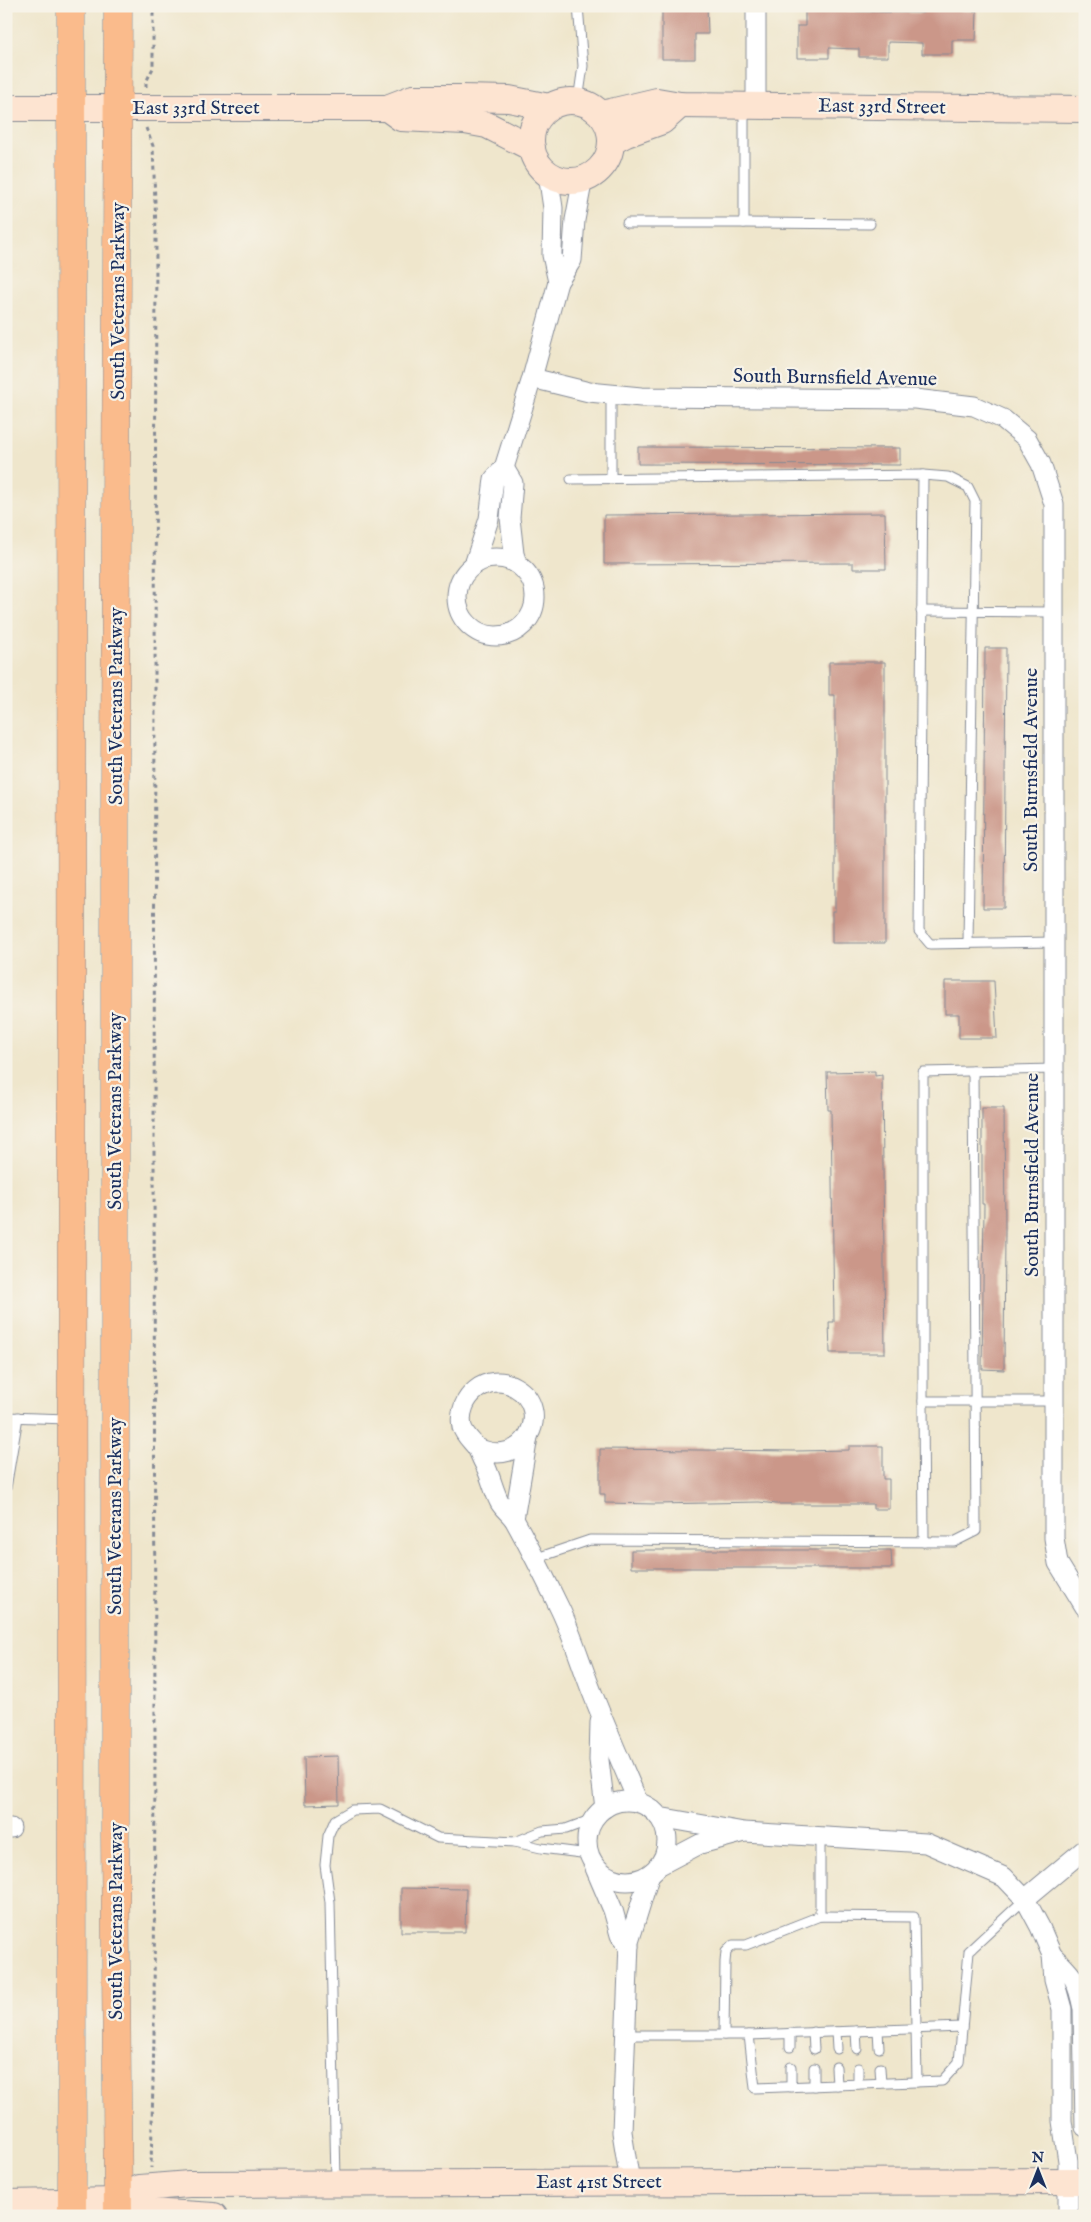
<svg xmlns="http://www.w3.org/2000/svg" width="1091" height="2222" font-family="'IM FELL English',serif">
<style>
.building{fill:#cb9789}
.lines{fill:none;stroke-linecap:round;stroke-linejoin:round}
.lane-casing{stroke:#858a95;stroke-width:11}
.street-casing{stroke:#858a95;stroke-width:21}
.secondary-casing{stroke:#858a95;stroke-width:28}
.highway-casing{stroke:#858a95;stroke-width:29}
.path{stroke:#858a95;stroke-width:3;stroke-dasharray:4 4;stroke-linecap:butt}
.lane{stroke:#fff;stroke-width:9}
.street{stroke:#fff;stroke-width:19}
.secondary{stroke:#fde4d1;stroke-width:26}
.highway{stroke:#fabb8c;stroke-width:28}
.labels{text-anchor:middle;dominant-baseline:central;stroke-width:4.5;stroke-linejoin:round;paint-order:stroke}
.street-label{font-size:20px;fill:#1b2f5e;stroke:#f7f3e8}
</style>
<rect width="100%" height="100%" fill="#f7f3e8"/>
<filter id="ink" filterUnits="userSpaceOnUse"><feTurbulence type="fractalNoise" baseFrequency=".02" numOctaves="2"/><feDisplacementMap in="SourceGraphic" scale="10" xChannelSelector="R" yChannelSelector="G"/><feConvolveMatrix kernelMatrix="1 2 1 2 8 2 1 2 1" color-interpolation-filters="sRGB"/></filter>
<filter id="wash" filterUnits="userSpaceOnUse"><feTurbulence type="fractalNoise" baseFrequency=".0096" numOctaves="4" result="noise"/><feDisplacementMap in="SourceGraphic" scale="20" xChannelSelector="R" yChannelSelector="G"/><feGaussianBlur stdDeviation="1.12" result="paint"/><feColorMatrix in="noise" values="0 0 0 0 0 0 0 0 0 0 0 0 0 0 0 0 0 1.4 0 .05"/><feComposite in="paint" operator="in"/></filter>
<g filter="url(#wash)">
<rect width="100%" height="100%" fill="#efe6cc"/>
<g id="blocks">
<!-- building -->
<g class="building">
<polygon points="682,6 707,6 708,34 695,34 695,59 662,59 662,9 682,9"/>
<polygon points="937,6 953,6 953,10 977,11 976,40 952,40 952,54 922,54 922,43 888,42 888,57 859,57 859,49 829,48 829,58 797,58 797,26 805,26 805,10 923,13 923,10 937,10"/>
<polygon points="638,447 900,448 900,465 638,464"/>
<polygon points="885,513 886,569 853,569 853,563 604,564 604,515"/>
<polygon points="985,648 1006,648 1004,908 983,908"/>
<polygon points="829,662 885,662 885,943 832,943 832,911 835,911 835,695 829,695"/>
<polygon points="945,981 994,981 997,1038 959,1038 959,1014 945,1014"/>
<polygon points="875,1071 875,1076 882,1075 885,1353 830,1353 829,1322 834,1322 831,1110 828,1110 827,1072"/>
<polygon points="982,1108 1004,1108 1005,1229 1004,1370 982,1369 984,1204 982,1204"/>
<polygon points="849,1446 883,1446 883,1479 889,1479 889,1509 873,1509 873,1504 776,1504 759,1502 656,1504 605,1503 605,1494 600,1494 600,1449 796,1451 849,1450"/>
<polygon points="631,1550 891,1550 892,1568 631,1568"/>
<polygon points="338,1756 339,1804 305,1805 304,1757"/>
<polygon points="401,1888 466,1889 465,1932 401,1932"/>
</g>
</g>
</g>
<g filter="url(#ink)">
<use href="#blocks" fill-opacity="0" stroke="#858a95" stroke-width="1"/>
<g class="lines">
<!-- lane casing -->
<g class="lane-casing">
<g id="lane">
<polyline points="578,101 583,66 578,6"/>
<polyline points="627,223 744,223 744,108"/>
<polyline points="744,223 870,224"/>
<polyline points="923,475 948,477 968,487 975,501 968,942"/>
<polyline points="571,479 923,475 919,931 930,944 1054,942"/>
<polyline points="611,479 611,395"/>
<polyline points="921,611 1053,612"/>
<polyline points="1054,1069 923,1072 923,1401 1054,1401"/>
<polyline points="923,1401 924,1542"/>
<polyline points="6,1417 68,1419"/>
<polyline points="6,1488 18,1417"/>
<polyline points="534,1559 590,1540 954,1542 976,1531 973,1071"/>
<polyline points="820,1836 820,1916"/>
<polyline points="515,1842 542,1831 566,1829 593,1819"/>
<polyline points="878,2030 879,2048"/>
<polyline points="856,2031 857,2049"/>
<polyline points="813,2032 814,2049"/>
<polyline points="836,2032 837,2049"/>
<polyline points="790,2033 790,2047"/>
<polyline points="625,2035 749,2035 755,2088 942,2081 959,2062 969,1951 1025,1899"/>
<polyline points="724,2035 725,1962 726,1952 733,1945 746,1945 820,1916 914,1917 917,2082"/>
<polyline points="749,2035 962,2027"/>
<polyline points="791,2067 791,2087"/>
<polyline points="836,2067 837,2085"/>
<polyline points="814,2068 814,2086"/>
<polyline points="858,2068 858,2084"/>
<polyline points="880,2068 881,2083"/>
<polyline points="336,2180 330,1902 325,1865 328,1836 335,1820 352,1810 380,1809 438,1838 515,1842 541,1848 589,1854"/>
</g>
</g>
<!-- street casing -->
<g class="street-casing">
<g id="street">
<polyline points="756,6 756,106"/>
<polyline points="548,174 553,208 552,255 558,282"/>
<polyline points="532,378 589,392 641,397 915,399 974,406 1003,419 1027,439 1041,464 1054,504 1054,1538 1058,1563 1085,1607"/>
<polyline points="504,468 513,483 510,518 514,554 517,563"/>
<circle cx="496" cy="597" r="39"/>
<polyline points="474,565 489,519 494,479 504,468 532,378 558,282 572,260 575,220 583,178"/>
<path d="M476,1447c48,25 79,-37 39,-60 -27,-16 -59,10 -53,40 3,9 10,14 15,21 3,6 5,12 8,17 6,12 8,24 14,36 3,7 12,13 16,20 16,29 31,59 45,88 12,25 20,52 30,78 15,39 32,77 48,115"/>
<polyline points="514,1519 528,1437"/>
<polyline points="600,1722 599,1760 605,1808"/>
<circle cx="627" cy="1841" r="40"/>
<polyline points="659,1817 744,1832 926,1843 1004,1877 1025,1899 1040,1927 1052,1955"/>
<polyline points="6,1828 11,1828"/>
<polyline points="660,1865 700,1844 741,1833"/>
<polyline points="595,1868 613,1910 620,1935 629,1946"/>
<polyline points="1025,1899 1085,1849"/>
<polyline points="630,2182 622,2132 629,1942 650,1874"/>
<path d="M1068,2216v-55l-6,-40v-112l-8,-29 -2,-25c22,21 25,24 31,54l2,118"/>
</g>
</g>
<!-- secondary casing -->
<g class="secondary-casing">
<g id="secondary">
<circle cx="571" cy="141" r="40"/>
<polyline points="6,108 387,108 413,98 461,98 509,99 549,107"/>
<polyline points="387,108 401,118 465,121 487,125 532,148"/>
<polyline points="602,114 657,101 680,105 1085,109"/>
<polyline points="611,142 626,134 662,121 680,105"/>
<polyline points="118,2201 140,2188 189,2184 1085,2181"/>
<polyline points="6,2203 118,2201 150,2212 214,2216"/>
</g>
</g>
<!-- highway casing -->
<g class="highway-casing">
<g id="highway">
<polyline points="71,6 72,2216"/>
<polyline points="118,2216 115,1836 115,781 118,6"/>
</g>
</g>
<!-- path -->
<g class="path">
<polyline points="146,87 146,82 153,68 153,6"/>
<polyline points="146,128 153,146 156,231 154,1144 155,1751 154,2037 151,2168"/>
</g>
<!-- lane -->
<use href="#lane" class="lane"/>
<!-- street -->
<use href="#street" class="street"/>
<!-- secondary -->
<use href="#secondary" class="secondary"/>
<!-- highway -->
<use href="#highway" class="highway"/>
</g>
</g>
<g class="labels">
<!-- street labels -->
<g class="street-label">
<text transform="translate(882 107) rotate(1)">East 33rd Street</text>
<text x="196" y="108">East 33rd Street</text>
<text transform="translate(118 301) rotate(-90)">South Veterans Parkway</text>
<text transform="translate(835 378) rotate(1)">South Burnsfield Avenue</text>
<text transform="translate(116 706) rotate(-90)">South Veterans Parkway</text>
<text transform="translate(1031 770) rotate(-90)">South Burnsfield Avenue</text>
<text transform="translate(115 1111) rotate(-90)">South Veterans Parkway</text>
<text transform="translate(1032 1175) rotate(-90)">South Burnsfield Avenue</text>
<text transform="translate(115 1516) rotate(-90)">South Veterans Parkway</text>
<text transform="translate(116 1921) rotate(-90)">South Veterans Parkway</text>
<text x="599" y="2182">East 41st Street</text>
</g>
</g>
<!-- margin -->
<rect width="1091" height="2222" fill="none" stroke="#f7f3e8" stroke-width="25"/>
<!-- north arrow -->
<g transform="translate(1038 2170)" stroke="#f7f3e8" stroke-width="4" paint-order="stroke">
<path d="M0-4L9 19L0 12L-9 19Z" fill="#1b2f5e"/>
<text y="-8" font-size="14" font-weight="bold" text-anchor="middle" fill="#1b2f5e">N</text>
</g>
</svg>
